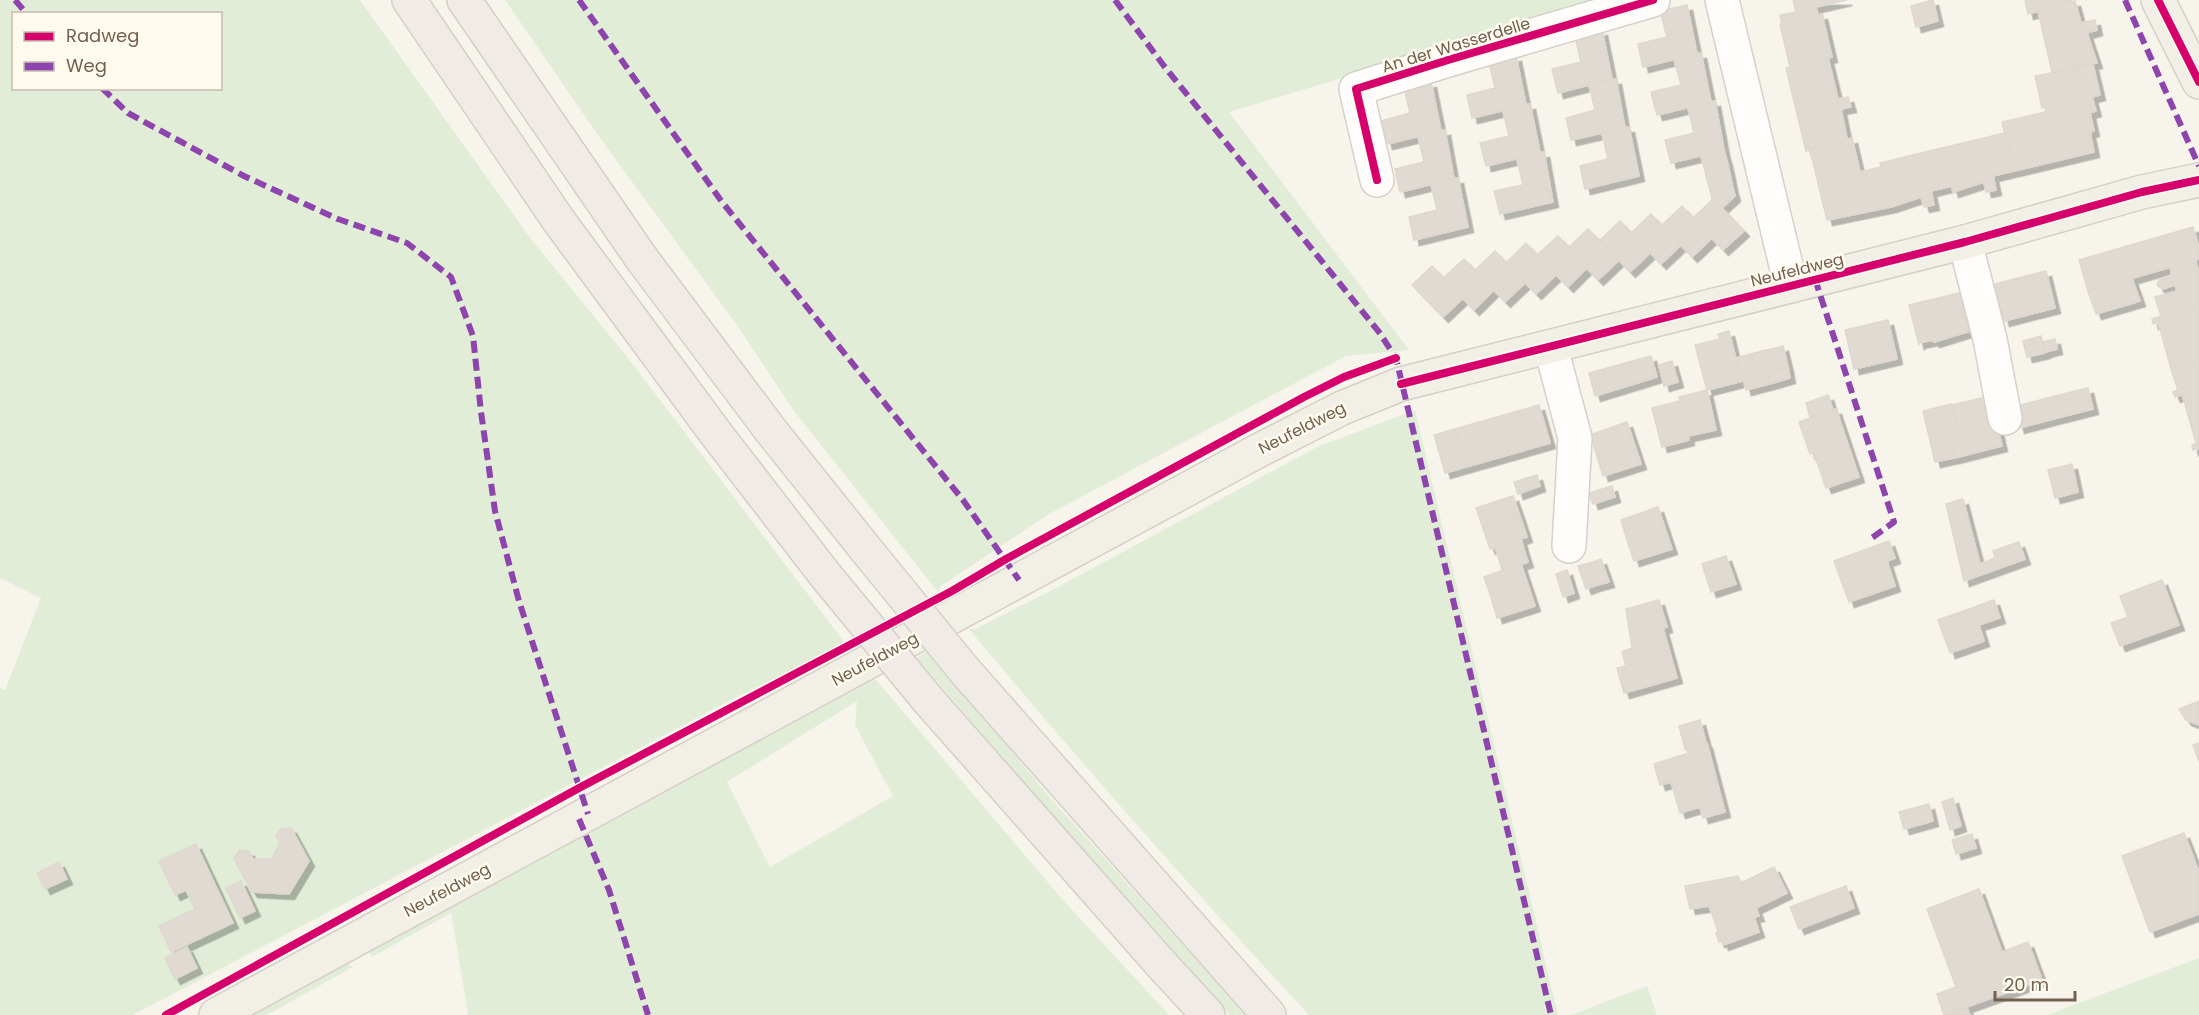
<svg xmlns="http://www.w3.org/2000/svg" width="2199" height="1015" font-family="Poppins,sans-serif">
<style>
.green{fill:#e2edd8;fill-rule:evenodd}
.building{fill:#e0dad2;stroke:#dfd8cf;stroke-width:1.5;filter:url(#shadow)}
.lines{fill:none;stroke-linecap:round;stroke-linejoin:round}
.minor-casing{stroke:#d6d1ca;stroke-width:36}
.major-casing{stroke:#d5cfc7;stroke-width:36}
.highway-casing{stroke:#d5cfc7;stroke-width:36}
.minor{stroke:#fefdfc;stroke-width:33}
.major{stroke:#f2efe6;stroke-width:33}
.highway{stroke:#f0ebe6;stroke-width:33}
.highway-bridge-casing{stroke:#d5cfc7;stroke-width:36;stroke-linecap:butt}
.highway-bridge{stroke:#f0ebe6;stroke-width:33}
.quiet{stroke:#8e44ad;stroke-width:6;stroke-dasharray:12 6;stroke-linecap:butt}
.cycleway-casing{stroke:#fefaee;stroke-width:11}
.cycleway{stroke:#d6006c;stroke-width:8}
.labels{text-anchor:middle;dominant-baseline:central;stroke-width:5;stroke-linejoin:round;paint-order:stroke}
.street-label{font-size:16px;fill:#73604e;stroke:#fefaee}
</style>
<defs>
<filter id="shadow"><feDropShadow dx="5.5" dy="5.5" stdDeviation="0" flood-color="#0004"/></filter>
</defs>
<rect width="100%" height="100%" fill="#f7f4ec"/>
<!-- green -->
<g class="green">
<path d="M0,0h360l171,239 97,119 217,285 -116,58 -596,314h-133v-327l5,2 36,-92 -41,-20zM14,14h206v74h-206z"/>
<polygon points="505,0 1602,0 1229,112 1409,350 1346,356 1049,514 941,586 938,592 794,411 739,328 600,138"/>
<path d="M1415,410l143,605h-249c-117,-126 -230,-254 -340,-386h6l83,-42 259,-140z"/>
<polygon points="928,651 1054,802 1246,1015 1230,1015 1122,897 917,658"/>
<path d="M873,676l189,223 107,116h-701l-17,-102 -79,44 -4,-8zM857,701l-2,24 38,71 -123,71 -43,-85z"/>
<polygon points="2199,958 2199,1015 2047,1015"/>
<polygon points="345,962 353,967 267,1015 247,1015"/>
<polygon points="1647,986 1657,1015 1571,1015"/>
</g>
<!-- building -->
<g class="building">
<polygon points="1793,0 1847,0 1816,7 1818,15 1822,14 1832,57 1790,67 1780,24 1782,24 1780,15 1796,12"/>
<polygon points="1933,0 1938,21 1916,27 1911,6"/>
<polygon points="2025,0 2071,0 2072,2 2028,14"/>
<polygon points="2075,1 2081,23 2095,20 2097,30 2087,33 2097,63 2052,72 2038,11"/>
<polygon points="1687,5 1697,54 1643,67 1638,44 1667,37 1660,11"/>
<polygon points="1602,30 1612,79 1558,93 1552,69 1581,62 1575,37"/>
<polygon points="1701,53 1711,102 1657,115 1651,92 1681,85 1674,59"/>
<polygon points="1516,56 1526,105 1472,118 1467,95 1495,88 1489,62"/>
<polygon points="1828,58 1838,99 1848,97 1851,107 1841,109 1847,139 1806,151 1786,68"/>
<polygon points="2093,65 2100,95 2092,97 2096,111 2090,113 2094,131 2090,132 2094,152 2014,171 2002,122 2046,112 2045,107 2042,108 2035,76"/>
<polygon points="1616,79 1625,128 1571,140 1566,118 1595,110 1589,85"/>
<polygon points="1431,82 1441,131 1387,144 1381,121 1410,113 1404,88"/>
<polygon points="1715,101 1724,150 1671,163 1665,140 1694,133 1688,108"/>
<polygon points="1530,104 1540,153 1486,166 1480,143 1509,136 1503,111"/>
<polygon points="1629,127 1639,176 1585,189 1580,166 1608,159 1602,133"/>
<polygon points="1445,130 1454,179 1400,192 1395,169 1424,162 1418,136"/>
<polygon points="2005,133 2014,171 1993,176 1996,190 1986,192 1984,182 1953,192 1942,148"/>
<polygon points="1852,138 1860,172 1881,167 1891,207 1827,220 1810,150"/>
<polygon points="1942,148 1952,186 1931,191 1934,205 1924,207 1921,197 1891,207 1880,163"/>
<polygon points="1724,150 1727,161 1704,167 1701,156"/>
<polygon points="1544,152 1553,202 1500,214 1494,191 1523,185 1517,159"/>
<polygon points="1727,161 1730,174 1707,179 1704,167"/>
<polygon points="1730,174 1732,185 1710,190 1707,179"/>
<polygon points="1458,178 1468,227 1414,240 1409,217 1437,210 1431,184"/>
<polygon points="1732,185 1735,196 1722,208 1712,199 1710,190"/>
<polygon points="1713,199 1744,231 1723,250 1693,218"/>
<polygon points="1682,206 1712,238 1692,257 1662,225"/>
<polygon points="1651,214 1681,245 1661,264 1631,233"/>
<polygon points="1620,221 1650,253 1630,272 1600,240"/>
<polygon points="2193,227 2199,248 2199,259 2088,291 2079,260"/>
<polygon points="1588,229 1619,260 1598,280 1568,248"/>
<polygon points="1558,236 1587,268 1568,287 1537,255"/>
<polygon points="1526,243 1556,275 1536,294 1506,263"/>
<polygon points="1495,251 1525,283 1505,302 1475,270"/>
<polygon points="1464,259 1494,290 1474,310 1443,278"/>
<polygon points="2195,259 2199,273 2199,305 2161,316 2155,297 2177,291 2175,285 2163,289 2159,287 2157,284 2159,280 2172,275 2170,267"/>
<polygon points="1432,266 1463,298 1443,317 1412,285"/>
<polygon points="2046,271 2055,308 2035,313 2026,276"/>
<polygon points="2026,276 2035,313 2004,321 1995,284"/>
<polygon points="2132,278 2140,301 2096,314 2088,291"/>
<polygon points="1972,290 1980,328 1934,342 1933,340 1919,343 1919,345 1909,305"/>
<polygon points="2199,305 2199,364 2172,372 2158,322 2153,324 2152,319"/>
<polygon points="1888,320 1897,359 1854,369 1845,330"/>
<polygon points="1729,331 1740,376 1742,375 1743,381 1707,390 1695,345 1720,339 1718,334"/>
<polygon points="2041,336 2045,353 2027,357 2023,341"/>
<polygon points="2055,339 2057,349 2045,352 2043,342"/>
<polygon points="1783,346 1788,367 1777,370 1771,349"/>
<polygon points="1771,349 1777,370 1767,373 1762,351"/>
<polygon points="1762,351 1767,373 1757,376 1751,354"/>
<polygon points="1751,354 1757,376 1743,379 1742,375 1740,376 1736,358"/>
<polygon points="1651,356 1657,377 1595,396 1589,373"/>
<polygon points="1672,361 1678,382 1664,386 1659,365"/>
<polygon points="2199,364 2199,423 2191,425 2182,394 2175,397 2173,392 2178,390 2172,372"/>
<polygon points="1788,367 1790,378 1769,384 1767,373"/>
<polygon points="1767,373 1769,384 1746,390 1743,379"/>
<polygon points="2088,388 2093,409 2061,417 2055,396"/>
<polygon points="1707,390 1716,430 1688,436 1679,397"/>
<polygon points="1828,395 1833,410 1810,417 1806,403"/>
<polygon points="1990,396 1995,416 1956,425 1952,405"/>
<polygon points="2055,396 2061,417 2019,428 2014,407"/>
<polygon points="1680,401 1689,440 1662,447 1652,408"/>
<polygon points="1951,404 1956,425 1947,427 1954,458 1935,462 1923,411"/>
<polygon points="1539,405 1550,443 1529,449 1518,411"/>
<polygon points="1836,409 1859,477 1826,488 1814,453 1810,454 1799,422"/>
<polygon points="1518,411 1529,449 1508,455 1497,417"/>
<polygon points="1995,416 2002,446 1954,458 1947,427"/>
<polygon points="1497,417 1508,455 1487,461 1476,423"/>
<polygon points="1627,422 1634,443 1597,456 1590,435"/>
<polygon points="1476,423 1487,461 1466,467 1455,429"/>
<polygon points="2199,423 2199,448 2193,450 2192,445 2196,443 2191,425"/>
<polygon points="1455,429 1466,467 1445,473 1434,435"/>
<polygon points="1634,443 1641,464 1603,476 1597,456"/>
<polygon points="2072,464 2078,492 2055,498 2048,470"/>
<polygon points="1537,475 1540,486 1518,494 1514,482"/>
<polygon points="1612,486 1615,497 1593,504 1589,493"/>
<polygon points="1513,496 1520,516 1483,528 1476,508"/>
<polygon points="1963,499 1980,564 1995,558 1993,551 2019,542 2025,559 1964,581 1946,504"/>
<polygon points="1658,507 1665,528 1627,540 1621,520"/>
<polygon points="1520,516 1527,537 1490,549 1483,528"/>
<polygon points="1665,528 1672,549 1634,561 1627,540"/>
<polygon points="1521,539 1524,550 1499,559 1495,547"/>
<polygon points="1889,541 1895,558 1887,561 1895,586 1849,602 1834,561"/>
<polygon points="1524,550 1528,562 1502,570 1499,559"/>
<polygon points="1726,556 1736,584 1711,592 1702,564"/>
<polygon points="1601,559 1609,582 1597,585 1590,563"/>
<polygon points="1590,563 1597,585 1586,589 1578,566"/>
<polygon points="1521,564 1528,585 1491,597 1484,577"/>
<polygon points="1567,570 1574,593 1563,597 1556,574"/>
<polygon points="2162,580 2179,625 2120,646 2111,623 2128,617 2120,596"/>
<polygon points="1528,585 1535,606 1497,618 1491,597"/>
<polygon points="1659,600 1667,627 1663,628 1677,678 1624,693 1617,668 1626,666 1622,652 1632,648 1626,609"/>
<polygon points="1994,600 2000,618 1966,629 1962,618 1957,620 1955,614"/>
<polygon points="1955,614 1957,620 1962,618 1966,629 1979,625 1984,641 1950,653 1938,620"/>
<polygon points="2199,701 2199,725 2186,720 2179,709"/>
<polygon points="1700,720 1706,743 1685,749 1679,726"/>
<polygon points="1707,743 1725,812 1703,818 1700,807 1680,813 1671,782 1660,785 1654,764 1689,753 1685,749"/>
<polygon points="2199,743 2199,761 2193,745"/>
<polygon points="1953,798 1961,826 1950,830 1942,802"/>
<polygon points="1929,804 1933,821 1904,829 1899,812"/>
<polygon points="291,828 309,861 289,894 252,892 234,859 239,850 249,851 253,859 271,859 280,843 276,836 281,829"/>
<polygon points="2184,833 2199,872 2199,914 2150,932 2122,856"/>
<polygon points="1972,834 1976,848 1956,854 1952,840"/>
<polygon points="196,844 233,923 171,952 159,926 195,909 186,890 175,895 159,861"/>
<polygon points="59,862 67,879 45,889 37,873"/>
<polygon points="1774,867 1787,893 1756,908 1759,916 1754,917 1759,932 1723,945 1722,941 1719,942 1716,933 1718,931 1709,906 1690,909 1685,886 1738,876 1741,883"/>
<polygon points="241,881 255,911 240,918 226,888"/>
<polygon points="1846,886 1854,908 1799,929 1790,907"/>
<polygon points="1979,889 2002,952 2028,942 2042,980 1944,1015 1937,994 1956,987 1927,909"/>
<polygon points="187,947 197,968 175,979 165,958"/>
<polygon points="1967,1008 1970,1015 1947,1015"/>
</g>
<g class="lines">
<!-- minor casing -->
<g class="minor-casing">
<g id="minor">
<polyline points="1722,0 1791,286"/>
<polyline points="1377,180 1356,89 1448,60 1653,0"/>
<polyline points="1965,242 1990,339 2005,418"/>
<polyline points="1551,348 1575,438 1569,546"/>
</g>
</g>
<!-- major casing -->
<g class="major-casing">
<g id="major">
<polyline points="2158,0 2199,82"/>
<polyline points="216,1015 1254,453 1342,408 1401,384 1965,242 2142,192 2199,180"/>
</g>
</g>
<!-- highway casing -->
<g class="highway-casing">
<g id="highway">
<polyline points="409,0 559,221 717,435 826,576"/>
<polyline points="464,0 642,259 772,432 868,552"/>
<polyline points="965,671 1269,1015"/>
<polyline points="929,701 1162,965 1208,1015"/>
</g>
</g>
<!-- minor -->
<use href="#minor" class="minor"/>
<!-- major -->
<use href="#major" class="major"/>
<!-- highway -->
<use href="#highway" class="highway"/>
<!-- highway-bridge casing -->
<g class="highway-bridge-casing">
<g id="highway-bridge">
<polyline points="868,552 965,671"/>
<polyline points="826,576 929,701"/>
</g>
</g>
<!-- highway-bridge -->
<use href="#highway-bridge" class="highway-bridge"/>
<!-- quiet -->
<g class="quiet">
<polyline points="15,0 27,14"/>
<polyline points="579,0 722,202 963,500 1019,580"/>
<polyline points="1115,0 1164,66 1379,332 1396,358 1551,1015"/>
<polyline points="2125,0 2199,166"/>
<polyline points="102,88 128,113 244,176 338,219 407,243 451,277 473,336 481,412 495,511 519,601 588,814"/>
<polyline points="1815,279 1894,522 1869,540"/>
<polyline points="579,819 609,890 648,1015"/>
</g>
<!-- cycleway casing -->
<g class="cycleway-casing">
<g id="cycleway">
<polyline points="2158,0 2199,82"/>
<polyline points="1377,180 1356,89 1448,60 1653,0"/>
<polyline points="1401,384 1965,242 2142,192 2199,180"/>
<polyline points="166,1015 579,788 952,591 1006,559 1304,397 1344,377 1396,358"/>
</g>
</g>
<!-- cycleway -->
<use href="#cycleway" class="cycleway"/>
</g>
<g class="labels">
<!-- street labels -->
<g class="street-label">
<text transform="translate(1456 45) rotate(-17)">An der Wasserdelle</text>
<text transform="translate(1797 270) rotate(-14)">Neufeldweg</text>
<text transform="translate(1302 428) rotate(-27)">Neufeldweg</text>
<text transform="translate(875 659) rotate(-28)">Neufeldweg</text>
<text transform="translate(447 890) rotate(-28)">Neufeldweg</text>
</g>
</g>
<!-- legend -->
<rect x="12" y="12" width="210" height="78" fill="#fefaee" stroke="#c6bcae" stroke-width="1.5"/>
<rect x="24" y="32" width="30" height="9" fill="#d6006c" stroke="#c6bcae" stroke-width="1.5"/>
<text x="66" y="42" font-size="18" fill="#73604e">Radweg</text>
<rect x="24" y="62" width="30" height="9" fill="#8e44ad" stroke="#c6bcae" stroke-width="1.5"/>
<text x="66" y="72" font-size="18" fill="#73604e">Weg</text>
<!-- scale -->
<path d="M1995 991v9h80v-9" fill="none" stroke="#73604e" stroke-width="3"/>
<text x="2004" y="991" font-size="18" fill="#73604e" stroke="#fefaee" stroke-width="4.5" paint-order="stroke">20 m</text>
</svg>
